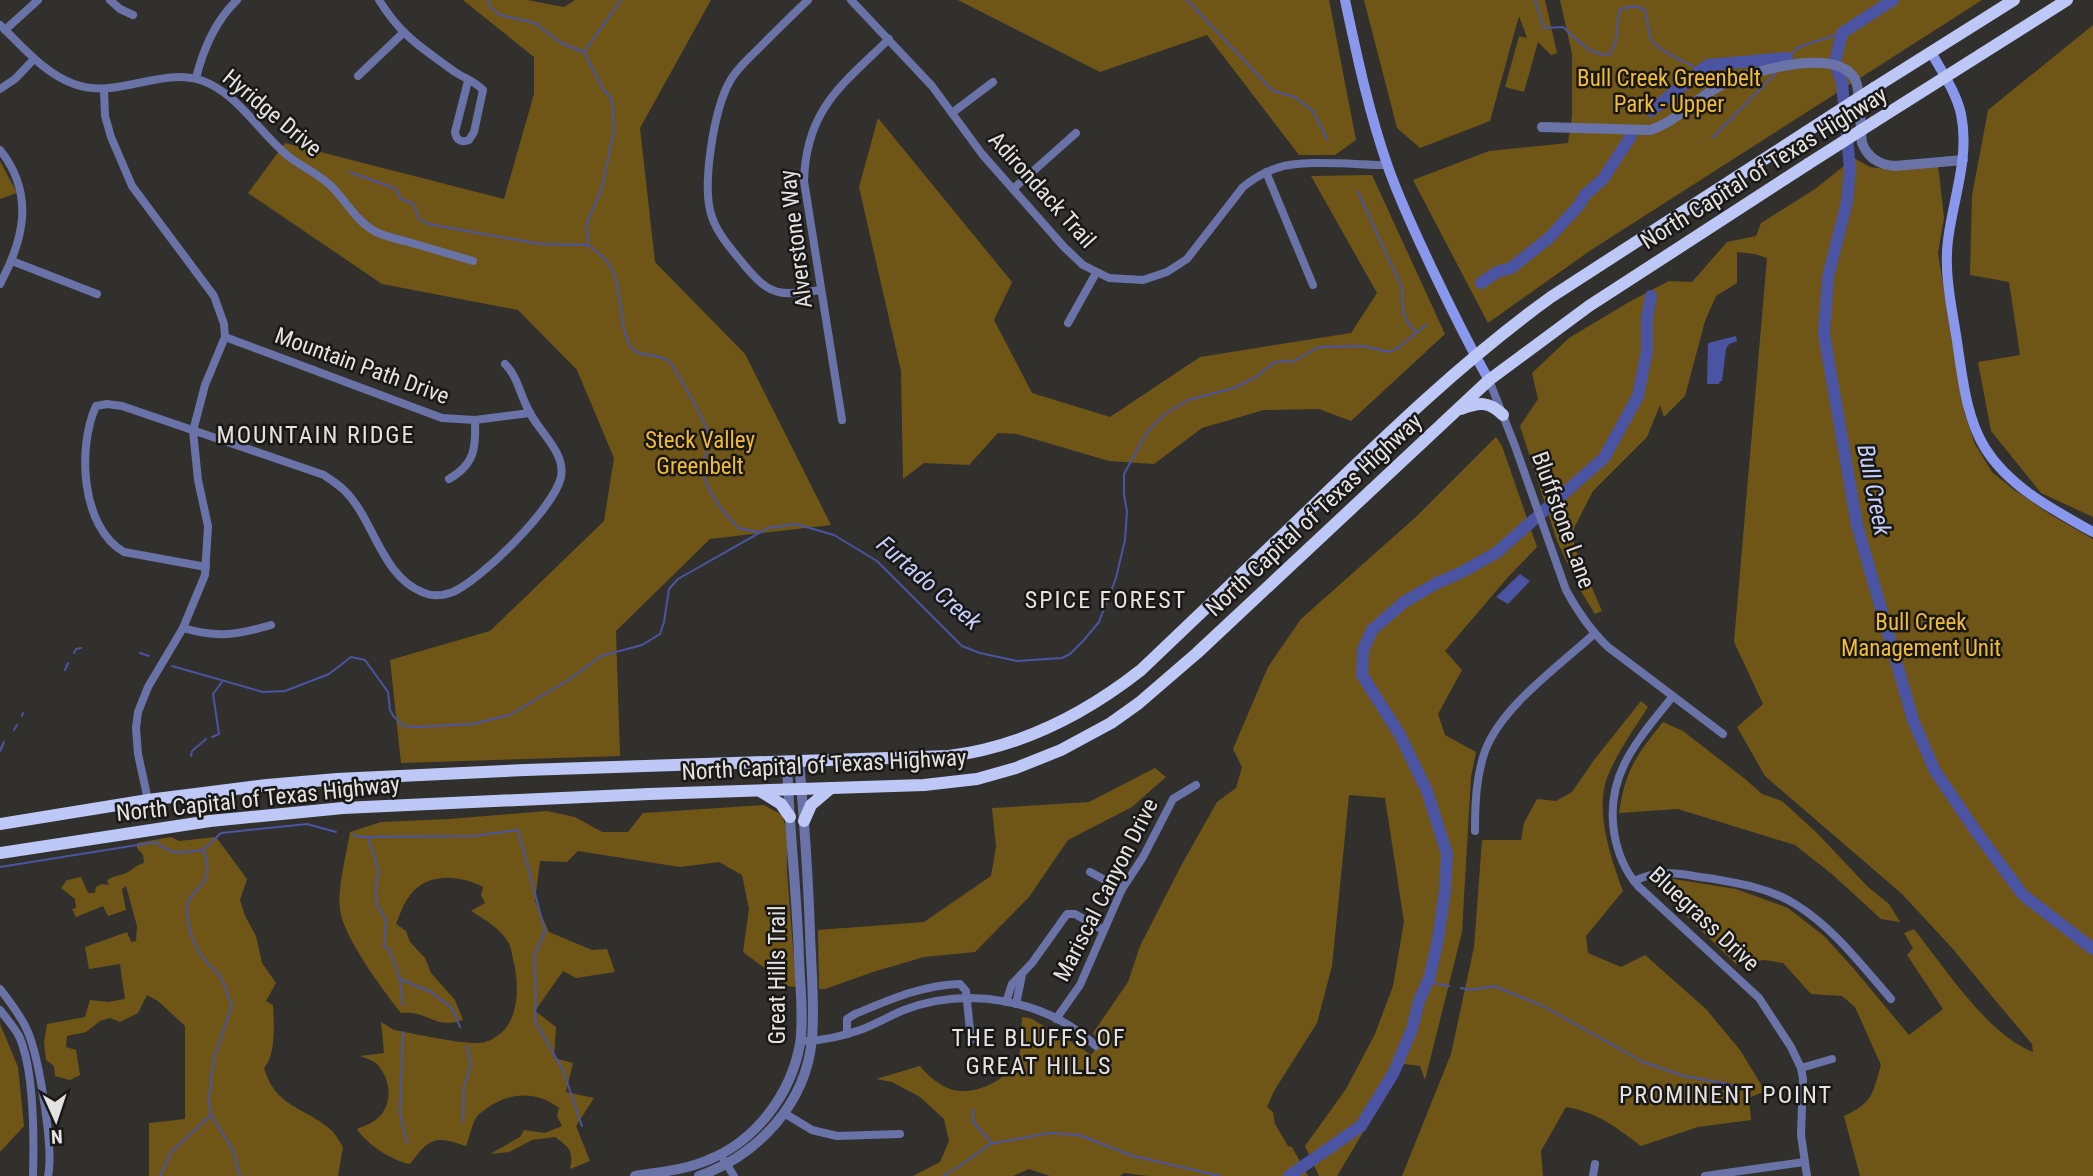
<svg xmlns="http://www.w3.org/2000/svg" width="2093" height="1176" font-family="'Roboto Condensed',sans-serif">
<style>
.green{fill:#705616}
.water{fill:#4a54a2}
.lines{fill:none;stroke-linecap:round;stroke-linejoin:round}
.stream{stroke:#4a54a2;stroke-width:2}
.river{stroke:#4a54a2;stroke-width:12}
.minor{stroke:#6973a8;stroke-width:8}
.tertiary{stroke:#6973a8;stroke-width:10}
.secondary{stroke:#8997ec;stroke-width:10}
.trunk{stroke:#bec8f6;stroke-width:12}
.trunk-bridge{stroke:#bec8f6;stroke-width:12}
.labels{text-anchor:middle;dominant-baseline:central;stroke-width:5;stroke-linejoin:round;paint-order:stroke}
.park-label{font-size:23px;fill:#f2bc34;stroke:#191817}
.street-label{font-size:23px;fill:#e4e3e1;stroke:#191817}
.neighbourhood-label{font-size:24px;letter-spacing:2px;fill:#e4e3e1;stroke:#191817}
.water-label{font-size:24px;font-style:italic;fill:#c6d0fb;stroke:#191817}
</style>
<rect width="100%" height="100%" fill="#32302d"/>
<!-- green -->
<g class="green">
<polygon points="463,0 527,0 564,7 575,0 711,0 640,128 655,262 745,354 831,525 710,539 616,631 620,756 401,763 390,660 490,631 604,521 614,458 577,370 518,310 382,284 248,193 285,143 504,199 534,94 534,57"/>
<polygon points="958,0 1329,0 1356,140 1335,155 1299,155 1207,35 1100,72"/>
<polygon points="1364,0 1545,0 1557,53 1551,55 1538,42 1524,92 1505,87 1519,36 1527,38 1519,16 1490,121 1420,148 1397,128"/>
<polygon points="1560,0 1982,0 1591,250 1488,323 1413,180 1489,151 1568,143 1572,116 1572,54"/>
<polygon points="2093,25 2093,517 2041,493 1991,431 1978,362 2020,355 2009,282 1970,275 1972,196 1988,110"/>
<polygon points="878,118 1012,282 994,320 1032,393 1110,417 1200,357 1351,333 1377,293 1311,176 1372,175 1445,334 1351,421 1319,409 1264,410 1202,428 1154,464 1109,461 1017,434 998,433 969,465 924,463 903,479 901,371 859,187"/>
<path d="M1854,158l16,9 24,3 44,-5 6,53 -6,35 18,113 9,49 10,29 17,28 21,17 38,26 42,24v637h-233l-16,-60c30,-14 28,-22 37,-51l-26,-58 -13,-11 -31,-2 -28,-31 -18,-3 -29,4 -85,-82 22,-3 63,10 52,19 36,28 30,33 55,66 34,-26 -36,-54 6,-7 -9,-15 10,-4c31,39 73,105 119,123l-1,-8 -27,-32 -53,-64 -50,-54 -137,-118 -28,-49 26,-23 -29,-62 33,-384 -12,-4 -18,-2v31l-21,13 -11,25 -20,75 -21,21 -4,-12 -13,32 -54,54 -19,37v18l28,65 -7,3 -15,-24 -23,-49 -37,-115 18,-27 -6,-26 37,-35 60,-36 40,-21 23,1 35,-40 29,-6 5,-13 54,-34z"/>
<polygon points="0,161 17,193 0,199"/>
<path d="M1496,437l6,9 35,101 -29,30 -63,74 17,19 -24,44 7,21 31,17 -5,25 -9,155 -37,148 -5,-14 -16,-2 -67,112h-18l-14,-30 41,-57 29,-55 18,-48 11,-64 -19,-124 -36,-3 -17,171 -15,57 -43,68 -7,16 6,5 2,12 13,22 4,1 16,29h-160l-24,-3 -4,3h-70l-21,-7 -16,7h-100l27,-14 9,-21 -5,-22 -24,-22 -28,-15 -16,-3 44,-13c7,9 19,19 30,23 22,8 56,-8 67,-28 5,-8 4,-33 5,-44l8,1 45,26 16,11 10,-12 -8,-10 35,-51 12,-36 42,-82 35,-62 19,-14 6,-21 -9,-18 35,-82 33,-48 116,-103z"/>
<path d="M1641,701l7,6c-14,22 -29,43 -39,66 -16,35 2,85 14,118l-37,45 2,17 33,14 24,-12 61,54 34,41 25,41 -16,7 2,22 -53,7 -57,19c-27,-20 -40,-32 -75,-39l-25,44 2,25h-141l49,-122 23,-107 8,-107h39l3,-17 13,-24 19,2 16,-9 22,-32z"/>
<path d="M1663,722l20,9 62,48 17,15 20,7 35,32 51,54 21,17 11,18 -19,-3 -48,-44 -38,-30 -117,-36 -59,4c7,-45 17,-57 44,-91z"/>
<polygon points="1155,768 1166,777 1132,807 1068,840 1029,897 975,952 924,957 873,972 825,989 819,989 818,930 924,922 991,876 996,847 992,808 1089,802"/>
<path d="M764,805l18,10 5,16v40l9,116 -8,-1 -45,-34 6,-43 -7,-34 -23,-13 -39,5 -102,-16 -11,11 -27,-1 -5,40 14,31 43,18 15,-1 8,23 -39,6 -13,-7 -28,40 21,16 -2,31 19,5 -7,29 28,6 -18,28 14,35 -20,8c4,-18 -1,-22 -15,-32l-23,3 -23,12 -19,2 30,-17 4,-7 21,3 17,-7 -5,-10 2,-8c-22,-17 -49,-16 -72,0 -3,3 -6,4 -9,7 -6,7 -8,22 -12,31 -31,-11 -37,-8 -56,18 -16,-2 -45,-21 -53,-35 7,-3 15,-6 20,-10 17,-15 14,-41 -1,-56 -4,-3 -11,-5 -16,-7l24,-3 -3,-31 13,8c17,3 78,17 91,12 34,-11 35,-50 29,-79 -2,-6 -2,-15 -6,-21 -8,-14 -24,-23 -37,-31l14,-8 -4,-8 2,-8c-22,-12 -55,-15 -72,7 -7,8 -11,20 -15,30l10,7 4,11 15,16 6,15 24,27 8,20c-30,10 -33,-10 -62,-7 -17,-21 -59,-78 -61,-104 -3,-21 7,-56 10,-77l31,-10 68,-3 98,-8 28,6 27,15h26l15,-19z"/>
<path d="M171,837l8,4 37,-4 31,42 -7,21 5,16 11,20 6,27 14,20 -10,18 7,4c1,17 3,51 -9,63 12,40 39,38 66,61 5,4 9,12 13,18l-5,29h-189v-53l36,-4v-93l-27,-25 -11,-6 -9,18 -18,9 -10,-4 -10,3 -14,11 -19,4 -1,11 10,3 4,25 -10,5 -15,-4 -1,-10 -8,-6 -2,-18 3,-18 38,-7 5,-17 18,2 17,-3 -5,-35 -31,5 -4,-22 42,-15 4,10 5,-1 1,-15 -11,-40 -4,3 4,21 -18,6 -5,-10 -27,11 -4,-8 4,-1 -1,-9 -14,-11 6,-8 14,-3 7,16h7l1,-6 6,-3 7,1 -2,-5c7,-4 10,-4 17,-6 7,-2 11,-9 20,-11l-1,-8 -6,-7v-5z"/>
<polygon points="0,1024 18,1067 24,1126 0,1152"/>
</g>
<!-- water -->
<g class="water">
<polygon points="1736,336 1737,341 1729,344 1726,349 1722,381 1720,381 1719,384 1707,384 1708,343"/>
<polygon points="1520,574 1530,581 1508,604 1496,597"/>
</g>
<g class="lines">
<!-- stream -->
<g class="stream">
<polyline points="488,0 490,7 500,15 535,23 561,43 584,52"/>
<path d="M621,0l-37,52 19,37 8,9 2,12 1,20 -12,58 -15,35 1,22c7,5 15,11 20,18 17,24 8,57 22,82 9,17 33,3 44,23 10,16 32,54 36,71 2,9 -4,13 -6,20 -7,23 19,53 34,69l20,4"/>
<polyline points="1187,0 1273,91 1295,97 1313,111 1327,139"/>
<path d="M1535,0l9,28 19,-1c15,13 27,30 47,27 10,-14 5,-30 10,-45l16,-3 8,4c5,11 3,17 6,27 3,12 39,27 51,33"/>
<polyline points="1787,58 1799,47 1842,33"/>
<polyline points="1712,138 1775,74"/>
<polyline points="350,172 396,189 401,199 413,203 419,219 428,224 540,244 587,245"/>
<polyline points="1358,192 1402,288 1403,312 1408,323 1415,331"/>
<polyline points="74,653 76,649 81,648"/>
<polyline points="140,653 149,656"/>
<polyline points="172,666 263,692 285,691 329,674 351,657 365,660 388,692 390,710 394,717 404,726 417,727 473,724 510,715 570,679 601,656 642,645 660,634 664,622 669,589 678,579 768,528 796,524 834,535 877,561 962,646 980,653 1017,661 1062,658 1070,654 1083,641 1099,622 1116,578 1125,540 1127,511 1124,495 1124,474 1147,432 1165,414 1188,400 1234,388 1256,377 1272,364 1281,361 1292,362 1319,347 1363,346 1389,352 1398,348 1426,325"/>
<polyline points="65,670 68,663"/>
<polyline points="22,716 23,713"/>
<polyline points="14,730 17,725"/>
<polyline points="212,737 219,734 213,694 222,682"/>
<polyline points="0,751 4,742"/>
<polyline points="191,756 192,751 206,739"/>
<polyline points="353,834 359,837 474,836 518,830 545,931 534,956 536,993 535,1021 563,1070 582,1126"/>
<polyline points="368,837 379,872 376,882 376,903 386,920 384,947 389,949 400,979 431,992 452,1008 460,1027"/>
<polyline points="204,849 221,833 307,824 336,832"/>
<path d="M0,867l156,-25c17,15 26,10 47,8 17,39 -20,38 -16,63 2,19 6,31 17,46 5,7 15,13 18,21 4,8 6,17 10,25l-17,50 -4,21v13l-3,8 3,18 22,35 7,26"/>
<polyline points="400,981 403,1005"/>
<polyline points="1428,982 1449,986"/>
<polyline points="1461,988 1470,990 1494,986 1543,1006 1643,1062 1684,1076 1744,1087"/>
<polyline points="403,1032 400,1113 407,1143"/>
<polyline points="973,1109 973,1122 992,1143"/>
<polyline points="463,1122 464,1086 471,1064 467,1046"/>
<polyline points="160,1176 171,1152 210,1116"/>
<polyline points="943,1176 960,1166 990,1144 1049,1133 1079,1135 1133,1156 1220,1176"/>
</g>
<!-- river -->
<g class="river">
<polyline points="1893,0 1842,33 1835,62 1842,83 1850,169 1847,202 1828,277 1824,334 1857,525 1913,720 1935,771 1975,830 2023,895 2093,949"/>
<polyline points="1651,111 1708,65 1787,58"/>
<polyline points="1481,283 1497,272 1511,268 1549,238 1580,204 1585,195 1603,179 1631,136"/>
<polyline points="1289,1176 1361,1126 1394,1072 1412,1029 1419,1001 1430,976 1438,939 1445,891 1447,854 1427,791 1400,735 1362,675 1363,650 1372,630 1404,602 1437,583 1462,572 1496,553 1604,458 1638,396 1647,351 1647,318 1651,296"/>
</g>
<!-- minor -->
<g class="minor">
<polyline points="110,0 120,9 133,15"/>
<path d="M379,0c23,37 42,47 76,72 9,6 21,10 28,18l-9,42 -5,8c-8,3 -13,0 -14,-8l13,-51"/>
<path d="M808,0c-18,17 -36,35 -54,53 -8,8 -18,17 -24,28 -16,28 -29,106 -18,136 6,18 21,34 33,49 10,11 18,22 33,26 14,3 29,0 43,-2"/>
<path d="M851,0l81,86 50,68 82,93 19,18 26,13 34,2 24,-8 20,-13 56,-72c10,-8 21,-15 34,-19 25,-9 81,-3 110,-3"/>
<path d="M0,25c23,22 44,48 74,59 45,17 92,-22 136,0 32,16 51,50 78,72 14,11 31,18 44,31 14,14 25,35 44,45 11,5 24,8 36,11 20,6 41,12 61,18"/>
<polyline points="5,30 38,0"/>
<polyline points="358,76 403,33"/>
<path d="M196,78c7,-28 20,-58 41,-78"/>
<polyline points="0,89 15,79 34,59"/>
<polyline points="104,90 105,116 111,137 132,186 214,296 224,324 225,337 205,385 193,431 198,480 208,526 205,575 183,628 148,687 138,712 136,728 138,754 148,800"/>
<polyline points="952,113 993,82"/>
<path d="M0,150c35,44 24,89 0,134"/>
<polyline points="1266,172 1313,285"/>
<polyline points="1013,189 1076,133"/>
<polyline points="12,261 97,294"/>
<polyline points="1068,323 1096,273"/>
<polyline points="225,337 442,418 475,420 530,413"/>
<path d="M1489,380l26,66 51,144c12,22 24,40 42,57l115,87"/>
<path d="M842,420l-38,-239c2,-72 38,-96 85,-142"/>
<path d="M449,479c26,-15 27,-31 26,-59"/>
<path d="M206,567l-82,-15c-43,-25 -47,-104 -28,-146l11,-2 15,2 202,69c7,5 15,10 21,16 29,29 36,84 77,101 10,5 20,4 31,0 29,-13 101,-84 108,-115 5,-25 -23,-46 -32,-66 -9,-16 -11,-34 -24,-47"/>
<path d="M183,628c34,10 54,7 88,-3"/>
<path d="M1673,696c-33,42 -68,77 -59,136 3,19 11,39 24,54l121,112 32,49 10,21 2,11 -2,56 6,41"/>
<path d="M1475,831c0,-27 1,-54 10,-80 17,-45 74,-85 109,-117"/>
<polyline points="1090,872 1122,889"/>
<path d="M1634,881c28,-13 44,-7 74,-3 29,5 62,10 87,26 39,24 67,62 96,95"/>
<path d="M0,989c10,13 21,27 27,41 12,26 27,119 21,146"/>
<polyline points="1006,1002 1012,984 1032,963 1067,914 1075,914 1103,930"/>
<polyline points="1016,1004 1022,975"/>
<path d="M0,1010c6,8 14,17 19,26 15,33 15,104 14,140"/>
<polyline points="1056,1019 1080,985 1122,889 1143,857 1173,799 1196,785"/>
<path d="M847,1034v-15l8,-5c34,-14 67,-29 105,-30l6,7 5,49"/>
<path d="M807,1041c17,-1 36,-5 53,-11 15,-5 29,-14 44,-20 63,-24 142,-11 192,36"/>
<polyline points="1801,1068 1832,1059"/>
<polyline points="784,1113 812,1130 837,1136 900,1134"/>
<polyline points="724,1160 734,1176"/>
<polyline points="1593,1176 1595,1164"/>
<polyline points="1705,1176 1804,1162"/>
</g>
<!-- tertiary -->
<g class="tertiary">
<path d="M1542,127l108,3c26,-8 44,-30 68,-43 26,-14 118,-42 137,-8 6,12 5,49 7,64 6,15 17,22 33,23l68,-6"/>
<path d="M635,1176c25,-4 50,-6 73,-16 48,-19 83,-66 92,-116 4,-27 0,-58 -1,-85 -2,-66 -10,-131 -12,-197"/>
<path d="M699,1176c59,-21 107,-72 113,-137 3,-35 -1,-71 -2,-107 -2,-57 -6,-114 -11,-171"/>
</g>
<!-- secondary -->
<g class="secondary">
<path d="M1345,0c12,56 24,113 43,167 13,37 30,72 47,108 17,35 34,71 54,105"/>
<path d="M1931,52c11,20 25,40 30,62 9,43 -8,85 -13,126 -4,32 3,64 8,95 6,37 9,81 29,113 24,39 69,62 108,84"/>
</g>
<!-- trunk -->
<g class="trunk">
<polyline points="1874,88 2014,0"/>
<polyline points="1874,122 2067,0"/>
<path d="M1461,409c18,-7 28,-8 42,6"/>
<polyline points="760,791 781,804 790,817"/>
<polyline points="804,821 811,805 831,788"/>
<path d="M0,824l148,-24 119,-15 70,-6 188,-9 424,-14c72,-9 136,-42 192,-86 50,-48 101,-96 151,-144 83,-80 165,-161 259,-229l255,-165"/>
<polyline points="0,853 210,821 343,808 649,794 924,785 977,779 1016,768 1061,750 1111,723 1139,703 1197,653 1489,380 1589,306 1808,164"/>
</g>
<!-- trunk-bridge -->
<g class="trunk-bridge">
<polyline points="1806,132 1874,88"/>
<polyline points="1808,164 1874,122"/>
</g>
</g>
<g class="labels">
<!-- park labels -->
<g class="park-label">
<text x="1669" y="78">Bull Creek Greenbelt<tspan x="1669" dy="26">Park - Upper</tspan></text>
<text x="700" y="440">Steck Valley<tspan x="700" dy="26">Greenbelt</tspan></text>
<text x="1921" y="622">Bull Creek<tspan x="1921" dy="26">Management Unit</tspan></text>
</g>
<!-- street labels -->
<g class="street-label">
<text transform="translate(272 113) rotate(40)">Hyridge Drive</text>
<text transform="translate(1764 168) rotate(-32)">North Capital of Texas Highway</text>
<text transform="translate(1042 190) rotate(48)">Adirondack Trail</text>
<text transform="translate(796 239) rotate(-97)">Alverstone Way</text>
<text transform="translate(362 366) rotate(20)">Mountain Path Drive</text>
<text transform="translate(1314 515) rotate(-43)">North Capital of Texas Highway</text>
<text transform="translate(1563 520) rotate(70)">Bluffstone Lane</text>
<text transform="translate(824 765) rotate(-3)">North Capital of Texas Highway</text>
<text transform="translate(258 799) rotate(-6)">North Capital of Texas Highway</text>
<text transform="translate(1106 890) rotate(-63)">Mariscal Canyon Drive</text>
<text transform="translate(1704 919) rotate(43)">Bluegrass Drive</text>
<text transform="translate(777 975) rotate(-90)">Great Hills Trail</text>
</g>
<!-- neighbourhood labels -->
<g class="neighbourhood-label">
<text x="316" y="435">MOUNTAIN RIDGE</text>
<text x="1106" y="600">SPICE FOREST</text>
<text x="1039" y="1038">THE BLUFFS OF<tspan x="1039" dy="28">GREAT HILLS</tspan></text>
<text x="1726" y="1095">PROMINENT POINT</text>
</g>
<!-- water labels -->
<g class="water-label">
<text transform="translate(1874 490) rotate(79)">Bull Creek</text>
<text transform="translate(929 583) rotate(41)">Furtado Creek</text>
</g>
</g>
<!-- north arrow -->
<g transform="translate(56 1120) rotate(177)" stroke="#191817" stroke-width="5" paint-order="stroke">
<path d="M0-5L12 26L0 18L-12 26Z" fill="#e4e3e1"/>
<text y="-10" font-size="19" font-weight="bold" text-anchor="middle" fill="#e4e3e1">N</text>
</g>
</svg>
